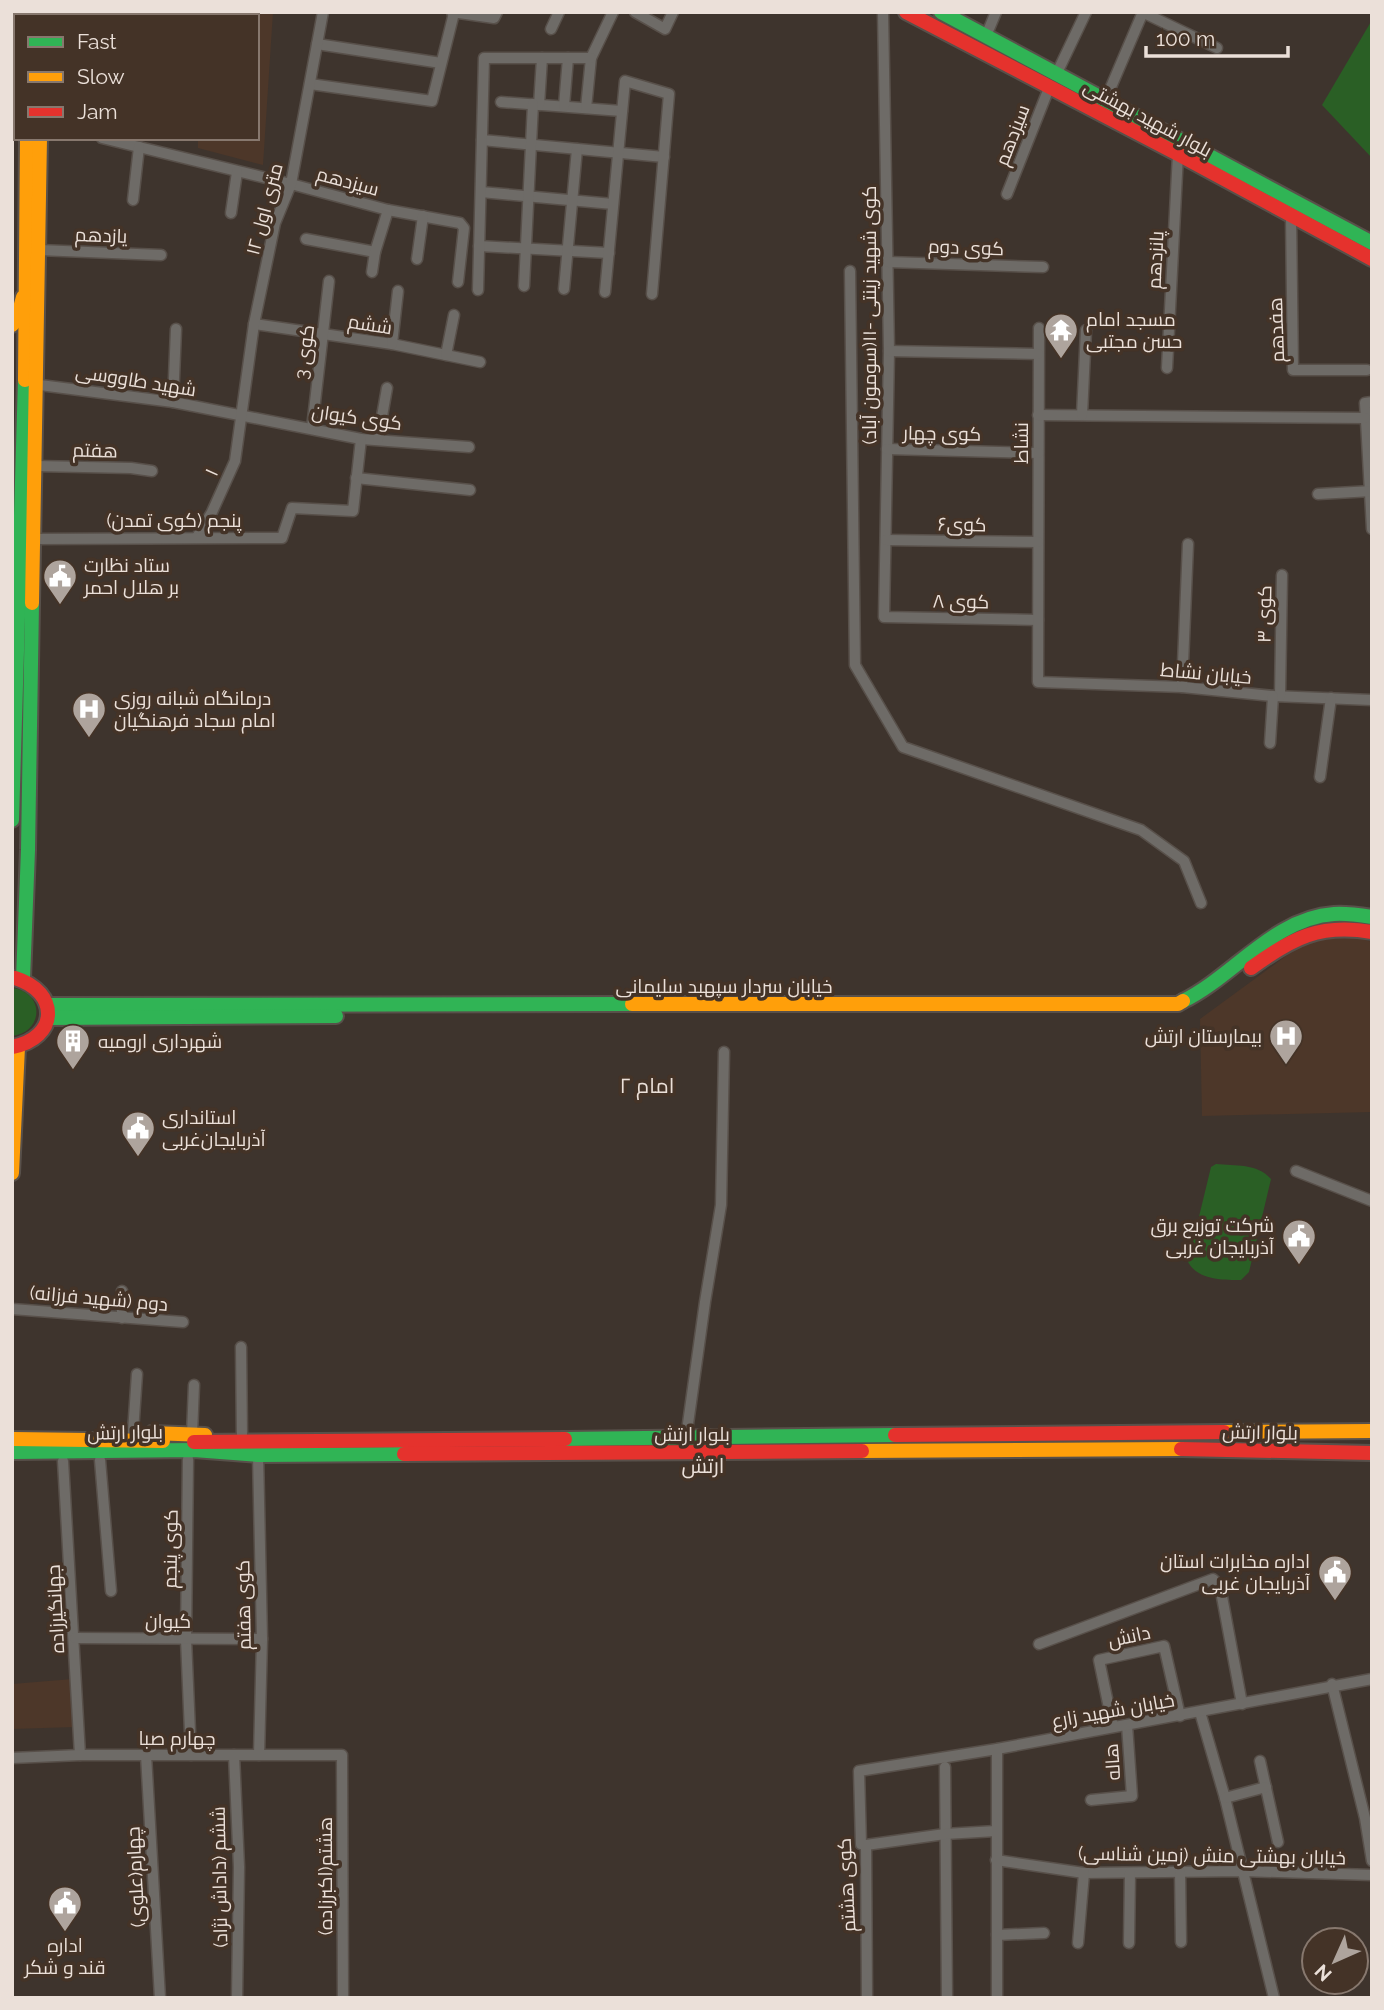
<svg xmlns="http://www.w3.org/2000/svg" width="1384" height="2010" font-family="Raleway,Cairo,sans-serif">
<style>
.built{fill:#4d3729}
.green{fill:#2a5f25}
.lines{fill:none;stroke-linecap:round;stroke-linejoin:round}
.street-casing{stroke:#58504a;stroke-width:13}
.fast-casing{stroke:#58504a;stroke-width:18}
.slow-casing{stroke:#58504a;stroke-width:18}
.jam-casing{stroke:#58504a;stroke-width:18}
.street{stroke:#6e6b67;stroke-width:10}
.fast{stroke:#30b455;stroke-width:14}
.slow{stroke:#ff9f0a;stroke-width:14}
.jam{stroke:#e5322d;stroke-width:14}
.labels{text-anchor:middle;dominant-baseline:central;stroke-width:7;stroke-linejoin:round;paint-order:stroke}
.street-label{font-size:19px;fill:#ebe0d9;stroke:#443327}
.poi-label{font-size:19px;fill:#ebe0d9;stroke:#443327;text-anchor:start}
.neighbourhood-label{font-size:21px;fill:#ebe0d9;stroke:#443327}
</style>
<rect width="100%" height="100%" fill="#3e342d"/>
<!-- built -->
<g class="built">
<polygon points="223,12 273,12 263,165 198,148 198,138 257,138 257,16 223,16"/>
<polygon points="1352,936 1372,942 1372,1112 1202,1116 1200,1019 1301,945 1323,938"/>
<polygon points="73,1679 75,1727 12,1729 12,1684"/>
</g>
<!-- green -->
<g class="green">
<polygon points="1372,20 1372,158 1322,105"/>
<path d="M12,988c32,3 33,44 0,48z"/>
<path d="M1216,1164c19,2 41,-1 55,15l-22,93 -8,8c-19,0 -43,0 -53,-18l23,-95z"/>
</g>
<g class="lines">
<!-- street casing -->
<g class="street-casing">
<g id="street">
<polyline points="452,12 494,18 497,12"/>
<polyline points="635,12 665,29 673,12"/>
<polyline points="883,12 889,351 884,617 1038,620"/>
<polyline points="1142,12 1217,48"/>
<polyline points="551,29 559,12"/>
<polyline points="986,36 996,12"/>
<polyline points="317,44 441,63"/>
<polyline points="1056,75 1086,12"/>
<polyline points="310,84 432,101 454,13"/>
<polyline points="1105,101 1143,12"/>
<polyline points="501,102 622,111"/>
<polyline points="539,105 542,58"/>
<polyline points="564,106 568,58"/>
<polyline points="586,108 591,58 613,12"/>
<polyline points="12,116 16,116"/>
<polyline points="102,138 291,184 388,210 460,223 464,228 458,282"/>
<polyline points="482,140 664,157"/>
<polyline points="481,192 613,204"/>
<polyline points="1007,194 1049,88"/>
<polyline points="133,200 139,147"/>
<polyline points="231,213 237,172"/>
<polyline points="1291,216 1293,370 1367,370"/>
<polyline points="306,239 375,252"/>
<polyline points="479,246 609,253"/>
<polyline points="39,250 161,255"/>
<polyline points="417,259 423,216"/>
<polyline points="888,262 1043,267"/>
<polyline points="850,271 855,665 903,747 1141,830 1184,861 1201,903"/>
<polyline points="372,272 375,252 388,210"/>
<polyline points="524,286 533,104"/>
<polyline points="564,289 577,149"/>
<polyline points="478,290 484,58 591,58"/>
<polyline points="605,292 625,81 669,94 652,294"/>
<polyline points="254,324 392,344 480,362"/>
<polyline points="1039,328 1038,682 1182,687 1273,696 1372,700"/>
<polyline points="392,344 398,291"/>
<polyline points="889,351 1038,354"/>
<polyline points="446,355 454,315"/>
<polyline points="1167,368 1178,154"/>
<polyline points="32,384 173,402 361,439 469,447"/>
<polyline points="173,402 176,329"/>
<polyline points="1372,402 1365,403 1372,529"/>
<polyline points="1038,415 1365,418"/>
<polyline points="1082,415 1086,330"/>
<polyline points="312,428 329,281"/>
<polyline points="378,439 387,388"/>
<polyline points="887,449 1038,453"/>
<polyline points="36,466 131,468 152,471"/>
<polyline points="356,478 470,490"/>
<polyline points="1318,494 1372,491"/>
<polyline points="197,537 212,512 235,461 254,324 275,223 291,184 323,12"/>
<polyline points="34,539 282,538 292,508 353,511 361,439"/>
<polyline points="886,540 1038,542"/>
<polyline points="1182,687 1188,544"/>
<polyline points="1280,696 1282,575"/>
<polyline points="1270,743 1273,696"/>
<polyline points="1320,777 1331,698"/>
<polyline points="1296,1171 1372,1201"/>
<polyline points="12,1309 183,1322"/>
<polyline points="122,1318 122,1291"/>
<polyline points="241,1347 242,1438"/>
<polyline points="133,1432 137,1374"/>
<polyline points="192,1434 194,1385"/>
<polyline points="686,1438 705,1302 721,1205 724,1052"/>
<polyline points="258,1455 262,1639 259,1755"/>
<polyline points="188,1459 186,1639 191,1755"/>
<polyline points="100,1460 111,1591"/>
<polyline points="63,1461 80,1755"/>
<polyline points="75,1638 262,1639"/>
<polyline points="1039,1644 1213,1579 1220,1586 1242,1704"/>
<polyline points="1332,1684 1365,1818 1372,1861"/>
<polyline points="1200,1712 1225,1798 1274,1998"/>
<polyline points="1113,1727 1099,1660 1164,1646 1180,1716"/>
<polyline points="146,1755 160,1998"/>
<polyline points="234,1755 239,1867 237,1998"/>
<polyline points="12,1758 80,1755 342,1755 343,1998"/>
<polyline points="1260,1761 1278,1842"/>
<polyline points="945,1767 947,1998"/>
<polyline points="1225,1798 1266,1787"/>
<polyline points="1091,1800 1132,1796 1127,1725"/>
<polyline points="866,1845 945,1834 996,1831"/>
<polyline points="996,1860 1084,1873 1243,1871 1372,1875"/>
<polyline points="1180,1872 1181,1942"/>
<polyline points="997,1935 1044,1933"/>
<polyline points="1078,1943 1084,1873"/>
<polyline points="1129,1943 1130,1873"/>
<polyline points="867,1998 866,1845 861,1844 859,1771 997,1749 1372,1679"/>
<polyline points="997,1998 997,1749"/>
</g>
</g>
<!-- fast casing -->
<g class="fast-casing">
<g id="fast">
<polyline points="28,12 28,16"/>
<polyline points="941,12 1372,243"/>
<polyline points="12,820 25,380"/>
<polyline points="23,979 28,850 32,603"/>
<path d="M1183,1001c51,-25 91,-83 151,-87 12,-1 25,1 38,3"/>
<polyline points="48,1005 632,1004"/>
<polyline points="48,1018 336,1016"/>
<polyline points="565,1439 895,1435"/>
<polyline points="13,1452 194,1450 258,1455 404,1454"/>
</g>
</g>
<!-- slow casing -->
<g class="slow-casing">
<g id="slow">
<polyline points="41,12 41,16"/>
<polyline points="12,325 17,319 23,297"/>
<polyline points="25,380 27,138"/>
<polyline points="32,603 40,138"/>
<polyline points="632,1004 1178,1004 1183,1001"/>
<polyline points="12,1173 18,1047"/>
<polyline points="1224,1432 1372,1431"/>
<polyline points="152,1433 205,1435"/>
<polyline points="13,1439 163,1441"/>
<polyline points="862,1451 1181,1449"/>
</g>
</g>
<!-- jam casing -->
<g class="jam-casing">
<g id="jam">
<polyline points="906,12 1178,154 1372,259"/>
<path d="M1251,968c41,-30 69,-45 121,-36"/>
<path d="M12,1047c47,-9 48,-55 3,-69"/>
<polyline points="895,1435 1224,1432"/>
<polyline points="194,1442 565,1439"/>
<polyline points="1181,1449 1372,1453"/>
<polyline points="404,1454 862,1451"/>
</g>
</g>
<!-- street -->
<use href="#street" class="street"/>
<!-- fast -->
<use href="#fast" class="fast"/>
<!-- slow -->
<use href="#slow" class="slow"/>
<!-- jam -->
<use href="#jam" class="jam"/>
</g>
<!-- icons -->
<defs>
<g id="temple-pin" transform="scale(1.75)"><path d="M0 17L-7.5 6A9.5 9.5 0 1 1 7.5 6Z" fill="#aea49d" stroke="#443327"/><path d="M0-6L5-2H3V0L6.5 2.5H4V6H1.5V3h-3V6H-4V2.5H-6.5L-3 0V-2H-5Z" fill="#fff"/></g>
<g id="civic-pin" transform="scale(1.75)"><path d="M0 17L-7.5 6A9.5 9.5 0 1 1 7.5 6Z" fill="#aea49d" stroke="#443327"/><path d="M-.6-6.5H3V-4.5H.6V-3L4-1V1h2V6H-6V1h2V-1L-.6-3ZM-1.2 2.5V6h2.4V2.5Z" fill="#fff"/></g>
<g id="hospital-pin" transform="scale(1.75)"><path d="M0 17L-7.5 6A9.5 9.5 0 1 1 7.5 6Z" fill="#aea49d" stroke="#443327"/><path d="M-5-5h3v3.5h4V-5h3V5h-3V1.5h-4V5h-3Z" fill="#fff"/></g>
<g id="building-pin" transform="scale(1.75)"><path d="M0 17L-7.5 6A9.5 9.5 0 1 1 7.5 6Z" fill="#aea49d" stroke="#443327"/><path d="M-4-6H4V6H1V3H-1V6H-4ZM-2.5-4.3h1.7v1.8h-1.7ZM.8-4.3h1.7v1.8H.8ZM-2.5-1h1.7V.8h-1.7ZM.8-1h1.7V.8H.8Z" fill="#fff"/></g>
</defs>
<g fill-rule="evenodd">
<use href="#temple-pin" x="1061" y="330"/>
<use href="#civic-pin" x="60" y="576"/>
<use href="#hospital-pin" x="89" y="709"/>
<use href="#hospital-pin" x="1286" y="1036"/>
<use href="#building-pin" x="73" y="1041"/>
<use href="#civic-pin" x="138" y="1128"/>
<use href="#civic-pin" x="1299" y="1236"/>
<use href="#civic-pin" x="1335" y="1572"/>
<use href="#civic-pin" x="65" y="1903"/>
</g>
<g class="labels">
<!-- street labels -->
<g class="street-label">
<text transform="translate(1148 118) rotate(28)">بلوار شهید بهشتی</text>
<text transform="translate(1012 135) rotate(-69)">سیزدهم</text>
<text transform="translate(348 181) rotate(15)">سیزدهم</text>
<text transform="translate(264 209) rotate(-75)">۱۲ متری اول</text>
<text transform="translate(101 235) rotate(2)">یازدهم</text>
<text transform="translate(966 247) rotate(2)">کوی دوم</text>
<text transform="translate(1155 260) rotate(-87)">پانزدهم</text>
<text transform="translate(869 315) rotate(-90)">کوی شهید زینتی -۱۱(سومون آباد)</text>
<text transform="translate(370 324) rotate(9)">ششم</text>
<text transform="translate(1276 330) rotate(-92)">هفدهم</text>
<text transform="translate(304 352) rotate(-83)">کوی 3</text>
<text transform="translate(136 380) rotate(9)">شهید طاووسی</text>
<text transform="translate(357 417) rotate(8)">کوی کیوان</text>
<text transform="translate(942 433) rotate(1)">کوی چهار</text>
<text transform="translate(1021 443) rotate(-90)">نشاط</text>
<text transform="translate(95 450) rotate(1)">هفتم</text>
<text transform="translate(211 472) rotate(-66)">۱</text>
<text x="174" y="520">پنجم (کوی تمدن)</text>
<text transform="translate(962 524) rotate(1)">کوی۶</text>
<text transform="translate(961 601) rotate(1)">کوی ۸</text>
<text transform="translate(1264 614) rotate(-89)">کوی ۳</text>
<text transform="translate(1206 673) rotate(5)">خیابان نشاط</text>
<text x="724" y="986">خیابان سردار سپهبد سلیمانی</text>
<text transform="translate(99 1298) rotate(5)">دوم (شهید فرزانه)</text>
<text transform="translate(125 1432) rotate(-1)">بلوار ارتش</text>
<text transform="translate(1260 1432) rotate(1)">بلوار ارتش</text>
<text x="692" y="1434">بلوار ارتش</text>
<text transform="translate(170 1549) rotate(-89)">کوی پنجم</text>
<text transform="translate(243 1605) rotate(-91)">کوی هفتم</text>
<text transform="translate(55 1609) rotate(-93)">جهانگیرزاده</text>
<text x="168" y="1621">کیوان</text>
<text transform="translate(1129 1636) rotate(-12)">دانش</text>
<text transform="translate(1113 1710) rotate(-10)">خیابان شهید زارع</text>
<text x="177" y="1738">چهارم صبا</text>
<text transform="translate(1112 1762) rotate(-94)">هاله</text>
<text transform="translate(1212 1855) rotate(1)">خیابان بهشتی منش (زمین شناسی)</text>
<text transform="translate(325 1876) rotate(-90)">هشتم(اکبرزاده)</text>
<text transform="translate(135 1877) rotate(-93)">چهارم(علوی)</text>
<text transform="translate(219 1877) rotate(-91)">ششم (داداش نژاد)</text>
<text transform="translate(846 1885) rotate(-93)">کوی هشتم</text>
</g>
<!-- poi labels -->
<g class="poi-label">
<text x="1086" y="319">مسجد امام<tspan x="1086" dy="22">حسن مجتبی</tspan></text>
<text x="84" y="565">ستاد نظارت<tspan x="84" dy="22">بر هلال احمر</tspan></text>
<text x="114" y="698">درمانگاه شبانه روزی<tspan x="114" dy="22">امام سجاد فرهنگیان</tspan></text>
<text x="1262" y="1036" text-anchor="end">بیمارستان ارتش</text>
<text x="98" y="1041">شهرداری ارومیه</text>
<text x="162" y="1117">استانداری<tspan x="162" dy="22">آذربایجان‌غربی</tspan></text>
<text x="1274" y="1225" text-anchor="end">شرکت توزیع برق<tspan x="1274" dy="22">آذربایجان غربی</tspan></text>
<text x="1310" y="1561" text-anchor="end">اداره مخابرات استان<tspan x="1310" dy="22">آذربایجان غربی</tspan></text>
<text x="65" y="1945" text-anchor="middle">اداره<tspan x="65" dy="22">قند و شکر</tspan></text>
</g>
<!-- neighbourhood labels -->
<g class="neighbourhood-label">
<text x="647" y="1085">امام ۲</text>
<text x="703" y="1465">ارتش</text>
</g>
</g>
<!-- border -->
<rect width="1384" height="2010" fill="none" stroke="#ebe0d9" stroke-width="28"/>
<!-- legend -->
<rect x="14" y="14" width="245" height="126" fill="#443327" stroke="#87786e" stroke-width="2"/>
<rect x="28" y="37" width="35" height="10" fill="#30b455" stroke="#87786e" stroke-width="2"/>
<text x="77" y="49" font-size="21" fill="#ebe0d9">Fast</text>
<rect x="28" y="72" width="35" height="10" fill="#ff9f0a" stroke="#87786e" stroke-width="2"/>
<text x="77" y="84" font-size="21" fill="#ebe0d9">Slow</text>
<rect x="28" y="107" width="35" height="10" fill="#e5322d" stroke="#87786e" stroke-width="2"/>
<text x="77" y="119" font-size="21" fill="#ebe0d9">Jam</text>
<!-- north arrow -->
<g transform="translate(1335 1961) rotate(225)"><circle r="33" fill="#443327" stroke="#87786e" stroke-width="2"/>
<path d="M0-5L12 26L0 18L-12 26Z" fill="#aea49d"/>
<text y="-10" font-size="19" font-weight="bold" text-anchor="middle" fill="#ebe0d9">N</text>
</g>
<!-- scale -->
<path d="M1146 46v10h142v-10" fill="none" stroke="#ebe0d9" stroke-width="3.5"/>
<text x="1156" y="46" font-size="21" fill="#ebe0d9" stroke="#443327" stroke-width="5" paint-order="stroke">100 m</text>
</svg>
